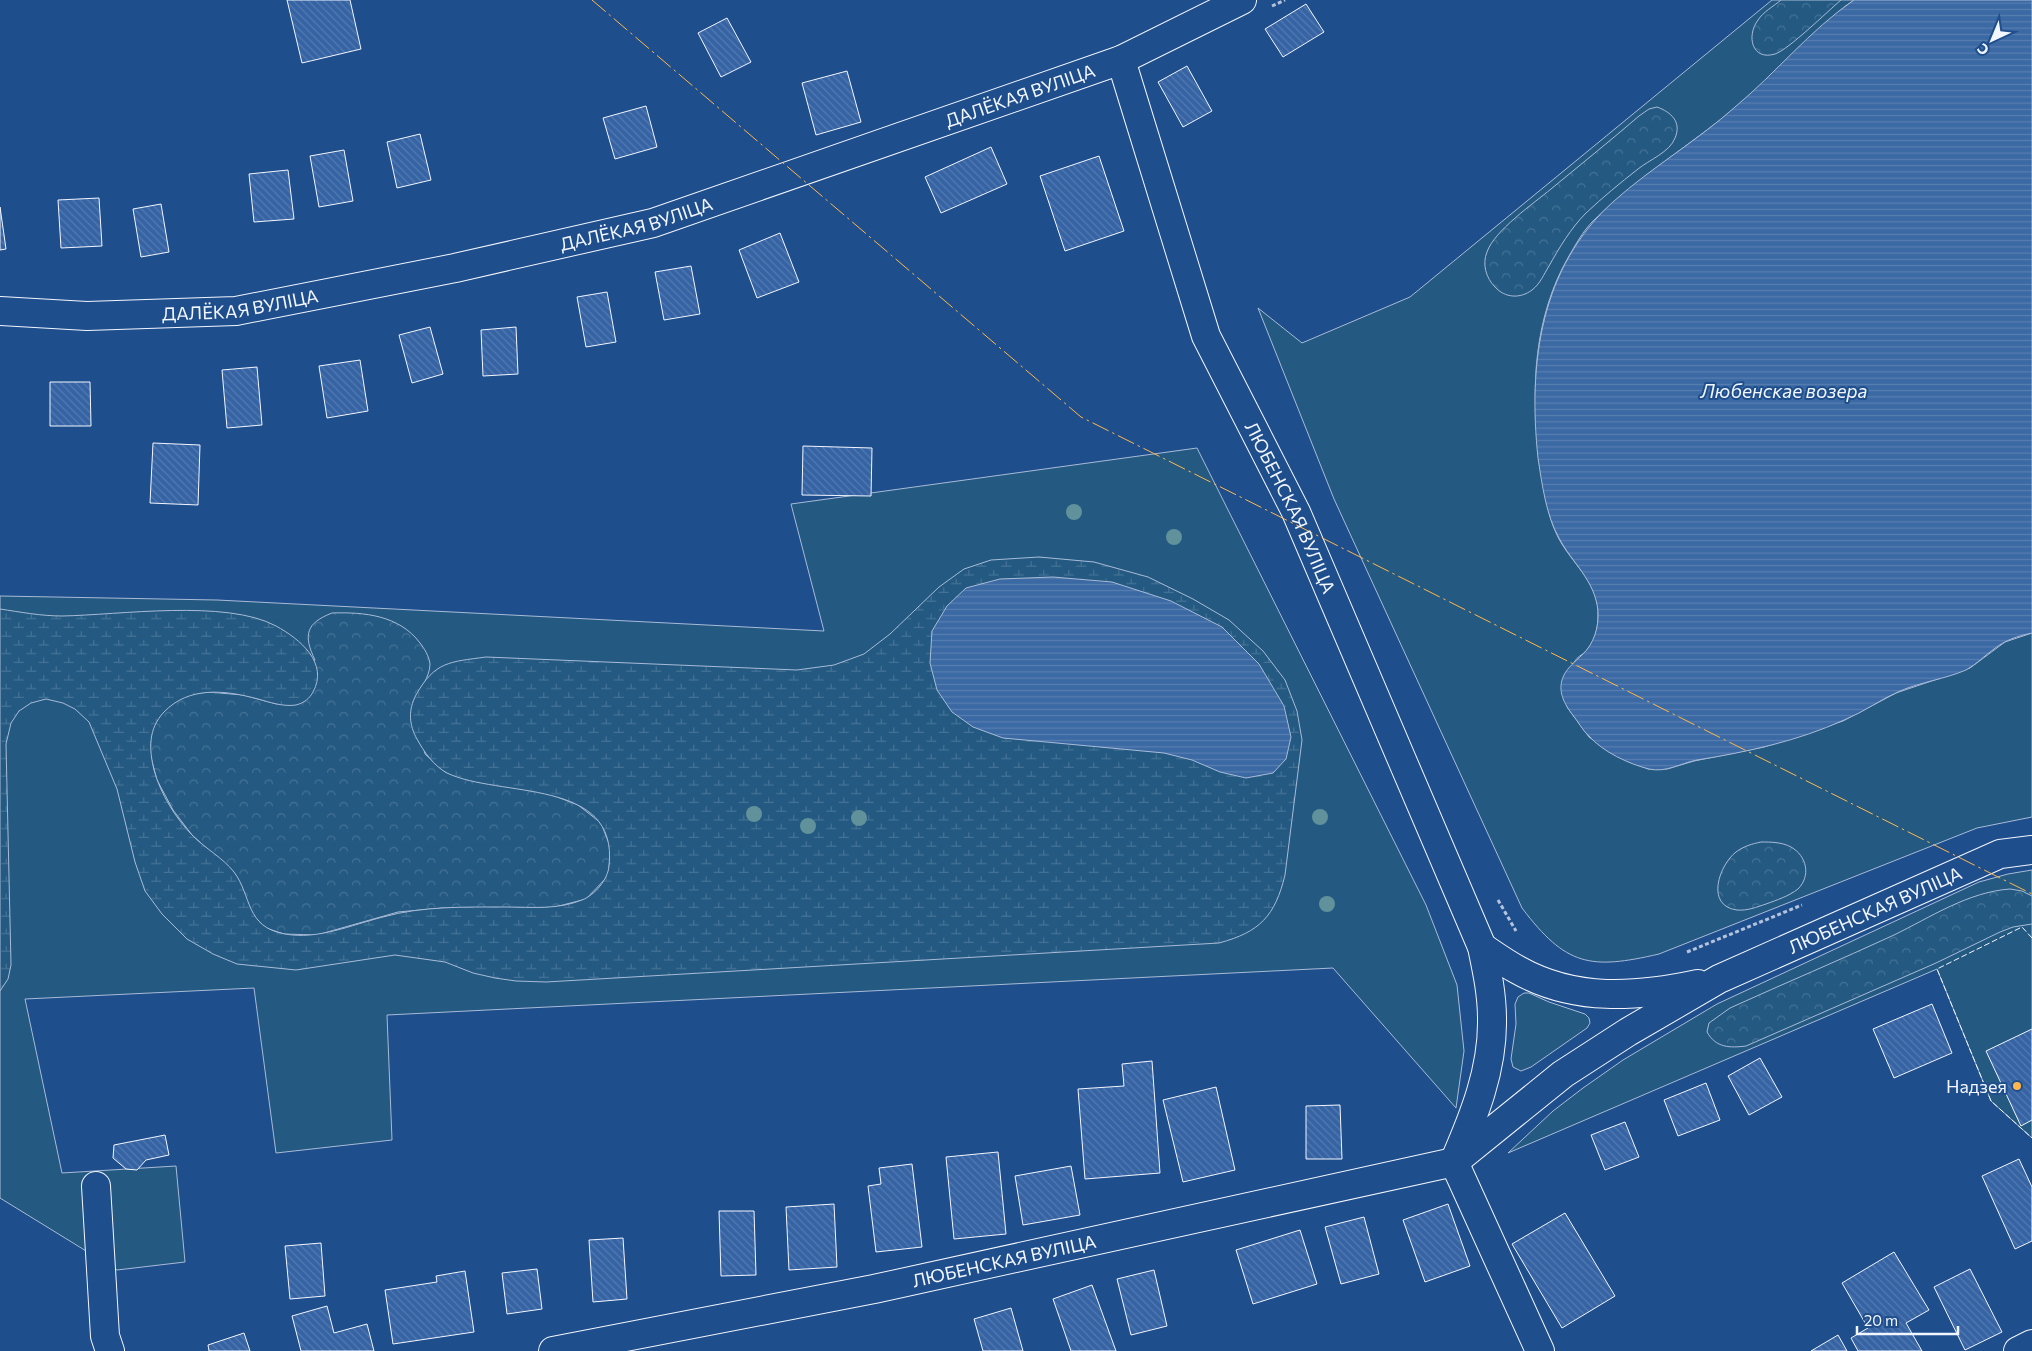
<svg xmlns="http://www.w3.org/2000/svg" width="2032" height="1351" font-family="Commissioner,sans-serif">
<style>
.grass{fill:#245a82;stroke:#a8bbd7}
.forest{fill:url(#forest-crowns);stroke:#a8bbd7}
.wetland{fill:url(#wetland-marsh);stroke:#a8bbd7}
.water{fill:url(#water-rules);stroke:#a8bbd7}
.building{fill:url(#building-back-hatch);stroke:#f2f6ff}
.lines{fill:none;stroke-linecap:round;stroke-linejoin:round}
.minor-casing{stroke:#f2f6ff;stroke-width:30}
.path{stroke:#b3c4dc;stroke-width:3;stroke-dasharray:4 2.5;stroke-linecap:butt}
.minor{stroke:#1f4e8c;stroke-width:28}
.fence{stroke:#f2f6ff;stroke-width:1;stroke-dasharray:6 2.5;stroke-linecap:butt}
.power{stroke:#ffb74d;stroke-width:1;stroke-dasharray:18 4 2.5 4;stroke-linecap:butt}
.tree{fill:#61919a}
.poi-dot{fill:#ffb74d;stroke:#1f4e8c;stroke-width:2}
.labels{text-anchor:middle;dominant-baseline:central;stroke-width:4;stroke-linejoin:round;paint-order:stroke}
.street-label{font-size:18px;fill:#f2f6ff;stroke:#1f4e8c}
.poi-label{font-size:18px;fill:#f2f6ff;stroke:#1f4e8c;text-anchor:end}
.water-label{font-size:19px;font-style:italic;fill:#f2f6ff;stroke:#1f4e8c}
</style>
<defs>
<pattern id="forest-crowns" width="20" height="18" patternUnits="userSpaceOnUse" patternTransform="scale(1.25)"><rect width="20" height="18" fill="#245a82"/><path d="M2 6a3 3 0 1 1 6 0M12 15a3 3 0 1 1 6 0" fill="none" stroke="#447295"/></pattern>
<pattern id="wetland-marsh" width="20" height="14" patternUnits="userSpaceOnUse" patternTransform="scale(1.25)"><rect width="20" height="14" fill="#245a82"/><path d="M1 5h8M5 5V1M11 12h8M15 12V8" fill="none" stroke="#447295"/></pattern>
<pattern id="water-rules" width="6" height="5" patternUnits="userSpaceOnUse" patternTransform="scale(1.25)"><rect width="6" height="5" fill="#3b69a3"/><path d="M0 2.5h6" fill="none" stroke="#587fb1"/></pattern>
<pattern id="building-back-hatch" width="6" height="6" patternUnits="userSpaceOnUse" patternTransform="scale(1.25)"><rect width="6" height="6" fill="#3563a3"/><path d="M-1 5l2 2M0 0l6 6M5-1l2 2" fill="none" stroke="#537ab1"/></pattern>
</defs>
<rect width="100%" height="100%" fill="#1f4e8c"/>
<!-- grass -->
<g class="grass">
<path d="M1772,0h82l-10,7c-37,34 -72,70 -110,102 -47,38 -98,70 -141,112 -10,10 -17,23 -24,35 -35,60 -39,133 -29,199 4,26 5,56 17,80 13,28 43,47 41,82 0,13 -4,26 -13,35 -3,3 -8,5 -10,9 -4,5 -7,37 -8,46l22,30 20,15 39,17h19l27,-8 70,-14 79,-26 53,-28 74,-25 35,-26 27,-9v184l-55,11 -318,126c-69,16 -93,12 -137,-46l-188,-409 -76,-191 44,35 108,-46z"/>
<polygon points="1197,448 1426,905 1457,985 1464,1051 1456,1108 1333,968 387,1015 392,1140 276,1153 254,988 25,999 62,1173 176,1166 185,1262 117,1270 0,1198 0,596 217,600 824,631 791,504"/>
<polygon points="2032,870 2032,1138 1991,1101 1937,969 1508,1153 1553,1111 1583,1088 1623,1060 1717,1004 1979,882 2008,874"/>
<polygon points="1524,993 1529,993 1549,1002 1585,1014 1589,1018 1590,1023 1587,1028 1531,1067 1521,1071 1513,1067 1511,1059 1516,1024 1515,1004 1518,997"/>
</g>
<!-- forest -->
<g class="forest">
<path d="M1781,0h60c-13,11 -53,50 -66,54 -23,7 -29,-18 -17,-34 5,-8 16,-14 23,-20z"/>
<path d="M1657,107c14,5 25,15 18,31 -5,14 -26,22 -37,31 -18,14 -36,29 -52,44 -15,15 -27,35 -37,53 -5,8 -9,18 -17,24 -12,9 -27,8 -37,-3 -9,-9 -13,-23 -8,-35 7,-21 47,-49 64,-63 29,-24 59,-48 88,-73l10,-7z"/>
<path d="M332,613c32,-1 67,2 88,30 4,5 9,13 10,21 0,13 -11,27 -17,38l12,52 20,18 29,9 73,12 31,12 23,18 10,26 -3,27 -22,23 -35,9h-109l-44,4 -81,23 -33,-1 -18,-6 -13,-13 -18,-41 -43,-39 -19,-25 -16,-30 -7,-26 1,-22 6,-13 12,-13 17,-11 22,-3 35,3 34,9 38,-44c-12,-25 -9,-37 17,-47z"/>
<path d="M1761,842c9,0 21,0 30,5 16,9 20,29 7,42 -9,7 -21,11 -32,15 -9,3 -19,7 -29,6 -32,-4 -18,-45 -1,-58 8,-6 16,-8 25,-10z"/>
<path d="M2010,889l12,2 10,5v28l-19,3 -13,5 -64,31 -190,83c-16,2 -30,2 -39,-14l2,-9 21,-15c55,-25 110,-48 164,-73 37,-18 74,-43 116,-46z"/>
</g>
<!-- wetland -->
<path class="wetland" d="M1039,557l55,5 54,15 45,22 36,21 34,31 22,29 12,31 5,29 -17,135c-10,41 -25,57 -66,68l-673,39 -30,-1 -21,-3 -22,-5 -28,-11 -50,-7 -99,15 -59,-6 -24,-10 -26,-15 -25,-25 -17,-23 -10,-29 -18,-73 -28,-67 -14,-13 -12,-6 -17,-4 -15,4 -12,8 -8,12 -5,21 5,221 -3,14 -8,12v-382c20,3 41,7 62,7 57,-1 164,-17 214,10 24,13 53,37 37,66 -3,6 -9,11 -17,13 -13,2 -27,-3 -38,-6 -33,-9 -69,-13 -94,13 -16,17 -15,37 -10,58 6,23 22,49 39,66 13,13 30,22 41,36 18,24 11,55 51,62 33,6 66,-9 98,-17 39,-11 82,-10 123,-10 26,0 51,3 76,-7 13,-5 26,-21 27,-34 10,-89 -110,-68 -162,-93 -13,-7 -23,-21 -30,-34 -8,-14 -9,-29 -1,-44 19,-34 34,-33 70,-38l311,13 37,-5 30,-11 26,-20 49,-47 25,-18 27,-9z"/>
<!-- water -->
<g class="water">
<path d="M1854,0h178v633c-14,3 -27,7 -38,16 -10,7 -17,15 -28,21 -21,9 -45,12 -66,21 -19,8 -36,21 -56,29 -46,21 -97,32 -147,40 -16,3 -31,13 -48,9 -20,-5 -46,-17 -60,-33 -7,-6 -11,-15 -17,-22 -9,-12 -15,-25 -8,-39 4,-8 11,-13 18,-20 12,-11 17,-28 16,-44 -3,-31 -26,-48 -39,-73 -13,-23 -17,-54 -21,-80 -10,-94 2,-191 76,-257 38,-34 83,-60 121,-94 41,-34 75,-77 119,-107z"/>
<polygon points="1053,577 1112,582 1171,601 1222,627 1259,664 1284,706 1291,737 1286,759 1273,773 1246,778 1220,772 1192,760 1164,753 1003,738 973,727 952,712 937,690 930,663 932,631 947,606 966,588 1000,579"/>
</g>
<!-- building -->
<g class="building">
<polygon points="287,0 350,0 361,49 302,63"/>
<polygon points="1306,4 1324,32 1283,57 1265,29"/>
<polygon points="727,18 751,62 721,77 698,33"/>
<polygon points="1187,66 1212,111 1183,127 1158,82"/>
<polygon points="847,71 861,122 816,135 802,83"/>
<polygon points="646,106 657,147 615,159 603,118"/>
<polygon points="420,134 431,180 397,188 387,142"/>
<polygon points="991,147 1007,184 941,213 925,177"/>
<polygon points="344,150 353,201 319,207 310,156"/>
<polygon points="1099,156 1124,231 1065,251 1040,176"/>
<polygon points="288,170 294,219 254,222 249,174"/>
<polygon points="99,198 102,246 61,248 58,200"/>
<polygon points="161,204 169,252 141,257 133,209"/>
<polygon points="0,207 6,249 0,250"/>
<polygon points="780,233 799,282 757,298 739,250"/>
<polygon points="691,266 700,314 664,320 655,272"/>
<polygon points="607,292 616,342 586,347 577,297"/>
<polygon points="430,327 443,374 412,383 399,335"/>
<polygon points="516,327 518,374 483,376 481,330"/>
<polygon points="360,360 368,411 327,418 319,366"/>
<polygon points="257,367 262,425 227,428 222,370"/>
<polygon points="50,382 90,382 91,426 50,426"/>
<polygon points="153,443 200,445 198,505 150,503"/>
<polygon points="803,446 872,448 871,496 802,495"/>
<polygon points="1932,1004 1952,1053 1894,1078 1873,1029"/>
<polygon points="2032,1029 2032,1120 2021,1126 1986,1051"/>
<polygon points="1760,1058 1782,1097 1749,1115 1728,1076"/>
<polygon points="1152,1061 1160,1173 1085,1179 1078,1089 1124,1086 1122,1064"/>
<polygon points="1706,1083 1720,1120 1678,1136 1664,1100"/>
<polygon points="1216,1087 1235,1170 1183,1182 1163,1100"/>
<polygon points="1340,1105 1342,1159 1306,1159 1306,1106"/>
<polygon points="1625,1122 1639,1157 1605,1170 1591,1135"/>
<polygon points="165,1135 169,1155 146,1160 137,1170 126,1169 113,1158 114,1145"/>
<polygon points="998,1152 1006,1234 954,1239 946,1157"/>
<polygon points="2019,1159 2032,1187 2032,1241 2015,1249 1982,1176"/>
<polygon points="912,1164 922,1247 876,1252 868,1186 881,1184 879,1168"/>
<polygon points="1071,1166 1080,1215 1023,1225 1015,1176"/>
<polygon points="834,1204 837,1267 789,1270 786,1207"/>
<polygon points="1448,1204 1470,1266 1425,1282 1403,1220"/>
<polygon points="719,1211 754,1211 756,1275 721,1276"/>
<polygon points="1565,1213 1615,1296 1562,1328 1512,1244"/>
<polygon points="1364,1217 1379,1274 1341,1284 1325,1227"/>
<polygon points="1300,1230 1317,1284 1253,1304 1236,1250"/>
<polygon points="623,1238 627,1299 593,1302 589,1240"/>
<polygon points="321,1243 325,1296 290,1299 285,1246"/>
<polygon points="1894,1252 1929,1310 1906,1323 1922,1351 1858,1351 1851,1338 1868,1328 1842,1283"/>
<polygon points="537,1269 542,1309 507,1314 502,1273"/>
<polygon points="1970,1269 2002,1332 1965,1350 1934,1287"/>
<polygon points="1154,1270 1167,1326 1131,1335 1117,1279"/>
<polygon points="465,1271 474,1332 393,1344 385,1290 437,1282 436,1276"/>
<polygon points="1092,1285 1116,1351 1071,1351 1053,1299"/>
<polygon points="327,1306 334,1333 367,1324 374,1351 301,1351 292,1316"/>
<polygon points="1011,1308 1023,1351 983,1351 974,1319"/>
<polygon points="244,1333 250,1351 209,1351 208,1345"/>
<polygon points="1838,1335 1847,1351 1811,1351"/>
</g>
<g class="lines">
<!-- minor casing -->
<g class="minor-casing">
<g id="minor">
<path id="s1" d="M1121,60l85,276 90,176 186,435c5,24 10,47 10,72 1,50 -18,97 -38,143l86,189"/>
<path id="s2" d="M0,311l87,5 149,-5 219,-43 198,-45 468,-163 121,-60"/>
<path d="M1482,947c12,8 23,16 36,23 57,32 119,27 180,14"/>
<polyline points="96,1186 105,1336 110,1351"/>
<path id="s3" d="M553,1351l321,-62 580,-127 109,-88 65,-42 91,-53 281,-125 32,-4"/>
<polyline points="2018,1351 2032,1344"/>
</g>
</g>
<!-- path -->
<g class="path">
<polyline points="1272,6 1285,0"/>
<polyline points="1498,900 1516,931"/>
<polyline points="1687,952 1802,905"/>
</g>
<!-- minor -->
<use href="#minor" class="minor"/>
<!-- fence -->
<polyline class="fence" points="2032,938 2022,927 1937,969 1991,1101 2032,1138"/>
<!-- power -->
<polyline class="power" points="592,0 1081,417 2032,894"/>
</g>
<!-- trees -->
<g class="tree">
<circle cx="1074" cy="512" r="8"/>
<circle cx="1174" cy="537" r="8"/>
<circle cx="754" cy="814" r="8"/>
<circle cx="1320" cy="817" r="8"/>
<circle cx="859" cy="818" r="8"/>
<circle cx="808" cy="826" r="8"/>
<circle cx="1327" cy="904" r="8"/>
</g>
<!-- markers -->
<circle class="poi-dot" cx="2017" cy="1086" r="5"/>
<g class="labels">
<!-- street labels -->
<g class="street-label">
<text stroke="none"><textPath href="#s2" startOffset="1051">ДАЛЁКАЯ ВУЛІЦА</textPath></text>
<text stroke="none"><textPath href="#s2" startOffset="646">ДАЛЁКАЯ ВУЛІЦА</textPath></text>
<text stroke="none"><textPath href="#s2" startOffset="241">ДАЛЁКАЯ ВУЛІЦА</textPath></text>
<text stroke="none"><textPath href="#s1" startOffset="480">ЛЮБЕНСКАЯ ВУЛІЦА</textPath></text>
<text stroke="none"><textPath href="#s3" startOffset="1414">ЛЮБЕНСКАЯ ВУЛІЦА</textPath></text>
<text stroke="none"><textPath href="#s3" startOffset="460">ЛЮБЕНСКАЯ ВУЛІЦА</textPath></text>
</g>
<!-- poi labels -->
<g class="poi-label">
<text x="2007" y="1086">Надзея</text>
</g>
<!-- water labels -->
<g class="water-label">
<text x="1784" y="390">Любенскае возера</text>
</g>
</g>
<!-- north arrow -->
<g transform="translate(1992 40) rotate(224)" stroke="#1f4e8c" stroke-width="4" paint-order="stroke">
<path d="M0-4L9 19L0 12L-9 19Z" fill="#f2f6ff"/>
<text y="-8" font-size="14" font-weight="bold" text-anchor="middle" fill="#f2f6ff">С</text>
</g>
<!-- scale -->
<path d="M1857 1326v8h101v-8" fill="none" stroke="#f2f6ff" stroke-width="2.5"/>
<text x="1864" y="1326" font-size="15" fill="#f2f6ff" stroke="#1f4e8c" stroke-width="4" paint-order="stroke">20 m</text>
</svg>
